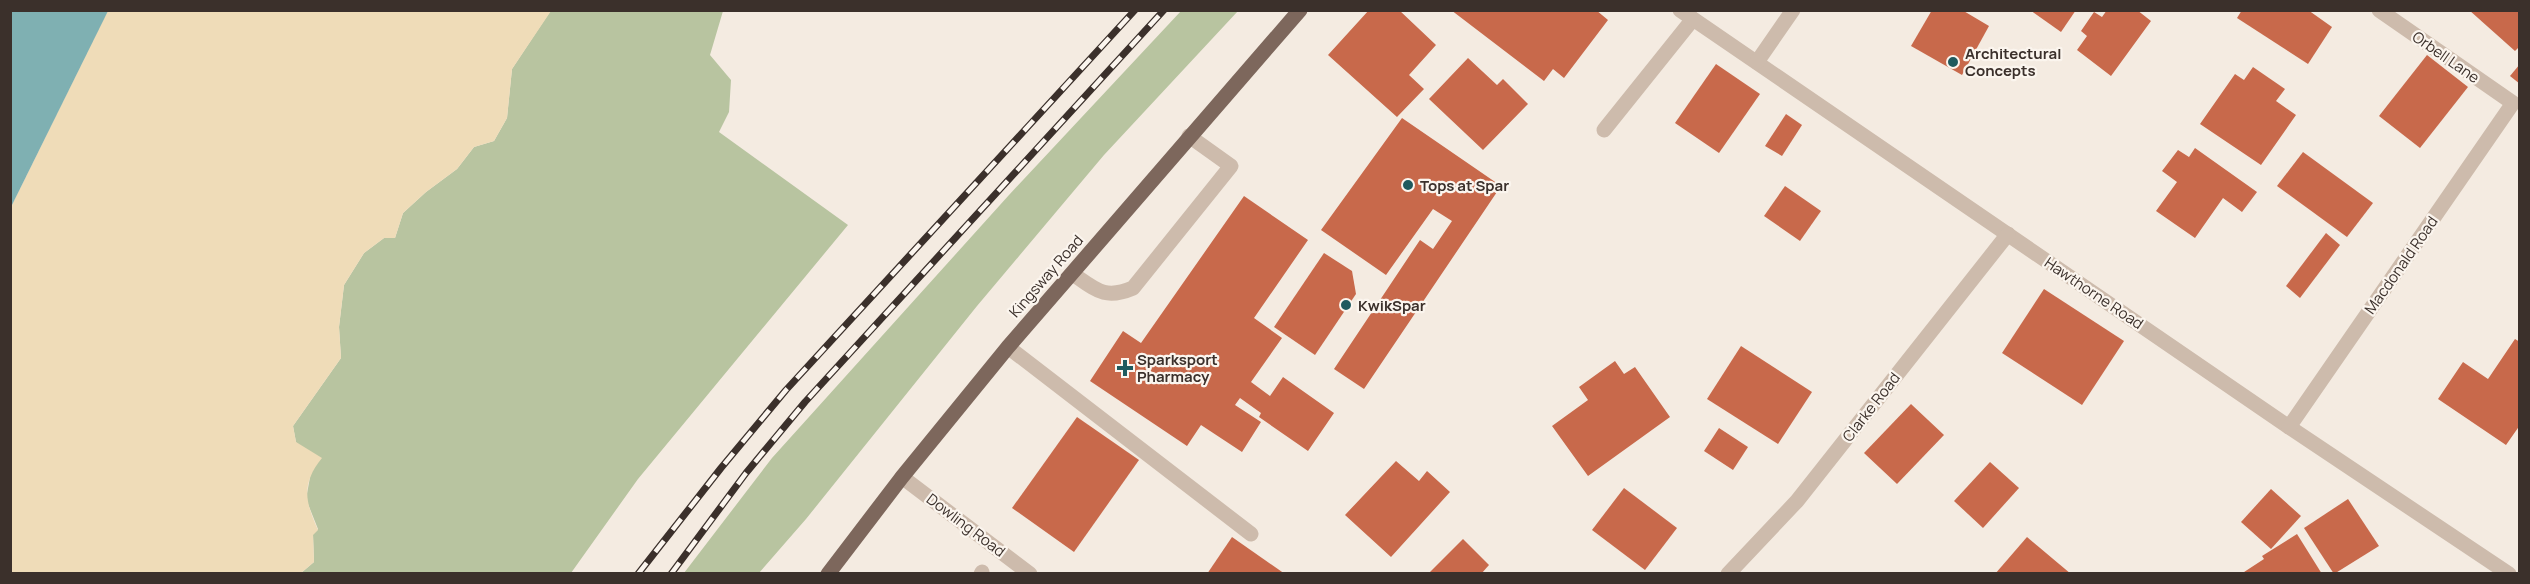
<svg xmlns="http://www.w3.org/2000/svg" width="2530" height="584" font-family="Manrope,sans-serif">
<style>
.green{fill:#b8c4a0}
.sand{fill:#efdcb8}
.water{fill:#7fb0b2}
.building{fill:#c8694b}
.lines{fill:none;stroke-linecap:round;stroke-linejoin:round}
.lane{stroke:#cdbbac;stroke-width:15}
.street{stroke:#cdbbac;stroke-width:15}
.primary{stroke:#7d675c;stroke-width:15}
.rail-casing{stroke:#3b302b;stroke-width:7}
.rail{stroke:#fbf5ee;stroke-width:4.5;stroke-dasharray:14;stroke-linecap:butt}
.poi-dot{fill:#1f5a5e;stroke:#fbf5ee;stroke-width:2}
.labels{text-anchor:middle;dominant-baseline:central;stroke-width:4.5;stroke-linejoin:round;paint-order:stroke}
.poi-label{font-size:15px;font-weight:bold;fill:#3b302b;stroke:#fbf5ee;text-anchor:start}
.street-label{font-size:15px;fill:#3b302b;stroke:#fbf5ee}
</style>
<rect width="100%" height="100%" fill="#f4ebe1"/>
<!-- green -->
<g class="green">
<polygon points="551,10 723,11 710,55 731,80 729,112 719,132 848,225 638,479 571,573 301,573 314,562 313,534 318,529 306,499 311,472 296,442 293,426 341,358 339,327 344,285 364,253 384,238 395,238 403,213 426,192 457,169 474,147 494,141 507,118 512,69"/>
<polygon points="1181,11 1238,11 1104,155 977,306 806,519 759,573 684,573 772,458 1009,195"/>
</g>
<!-- sand -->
<path class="sand" d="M108,10l443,1 -39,58 -5,49 -13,23 -20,6 -17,22 -31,23 -23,21 -8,25h-11l-20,15 -20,32 -5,42 2,31 -48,68 3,16 26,16c-21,26 -17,43 -4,72l-5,5 1,27 -13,11h-290v-366z"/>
<!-- water -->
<polygon class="water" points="11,10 108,11 11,207 10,11"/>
<!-- building -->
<g class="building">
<polygon points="1369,10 1399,10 1436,45 1409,75 1424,89 1397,117 1328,55"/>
<polygon points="1451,10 1596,10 1608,20 1564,78 1553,69 1544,81"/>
<polygon points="1932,10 1962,10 1989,26 1962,75 1911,46"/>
<polygon points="2030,10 2076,10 2061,32"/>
<polygon points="2107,10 2137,10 2151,21 2111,76 2077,50 2087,36 2081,31 2094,12 2102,17"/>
<polygon points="2242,10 2308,10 2332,27 2308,64 2237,18"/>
<polygon points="2469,10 2520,10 2520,46 2515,51"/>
<polygon points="2427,55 2468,87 2420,148 2379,116"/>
<polygon points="1468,58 1497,85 1503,79 1528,104 1483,150 1429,99"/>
<polygon points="1716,64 1760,94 1719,153 1675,123"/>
<polygon points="2520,64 2520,84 2510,76"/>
<polygon points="2253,67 2285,89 2276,101 2296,115 2261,165 2200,124 2235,74 2244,80"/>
<polygon points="1786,114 1802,125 1782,156 1765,146"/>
<polygon points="1402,118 1501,186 1364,389 1334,369 1420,240 1433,249 1452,221 1433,209 1386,275 1321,230"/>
<polygon points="2195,148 2257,192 2242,212 2223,198 2195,238 2156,211 2177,182 2162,171 2178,150 2189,157"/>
<polygon points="2303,152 2373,203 2347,237 2277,186"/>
<polygon points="1785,186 1821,211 1800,241 1764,216"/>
<polygon points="1244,196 1308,240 1254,318 1282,338 1251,382 1270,396 1283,377 1334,413 1308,451 1259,417 1261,413 1240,398 1235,405 1261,422 1242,452 1201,425 1187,446 1090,381 1123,331 1141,343"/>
<polygon points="2326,233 2340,245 2300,298 2286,286"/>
<polygon points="1324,253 1352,271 1356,294 1315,355 1274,327"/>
<polygon points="2044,289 2124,341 2082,405 2002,353"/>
<polygon points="2515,339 2520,342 2520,425 2506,445 2438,399 2463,362 2488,379"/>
<polygon points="1741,346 1812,392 1778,444 1707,399"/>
<polygon points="1615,361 1624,374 1635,367 1670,417 1588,476 1552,426 1588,400 1579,387"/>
<polygon points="1911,404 1944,435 1897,484 1864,453"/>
<polygon points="1077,417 1139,460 1074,552 1012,508"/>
<polygon points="1719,428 1748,447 1733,470 1704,451"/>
<polygon points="1396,461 1419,481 1427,471 1450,492 1391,557 1345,515"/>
<polygon points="1990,462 2019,488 1983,528 1954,501"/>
<polygon points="1624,488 1677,528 1645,570 1592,530"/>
<polygon points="2271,489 2301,516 2271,549 2241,522"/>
<polygon points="2348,499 2379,546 2334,574 2304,528"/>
<polygon points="2297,534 2322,574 2241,574 2264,559 2262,556"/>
<polygon points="1232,537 1285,574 1207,574"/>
<polygon points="2027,537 2071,574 1995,574"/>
<polygon points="1463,539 1489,565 1481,574 1428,574"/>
</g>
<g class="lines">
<!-- lane -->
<g class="lane">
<polyline points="1604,130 1693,19"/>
<path d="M1073,274c23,16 32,26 60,14l98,-122 -42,-30"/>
<polyline points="1008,347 1251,534"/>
<polyline points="981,574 982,572"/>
</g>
<!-- street -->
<g class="street">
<polyline points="1680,10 2289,427 2509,574"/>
<polyline points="1757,62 1793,10"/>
<polyline points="2289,427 2513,103 2379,10"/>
<polyline points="902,477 1030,574"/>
<polyline points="1728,574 1797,501 2008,234"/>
</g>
<!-- primary -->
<polyline class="primary" points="828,574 902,477 1008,347 1300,10"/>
<!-- rail casing -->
<g class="rail-casing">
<g id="rail">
<polyline points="638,574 721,468 786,390 1135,10"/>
<polyline points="671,574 746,473 805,402 1164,10"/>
</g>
</g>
<!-- rail -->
<use href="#rail" class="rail"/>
</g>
<!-- markers -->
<g class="poi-dot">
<circle cx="1953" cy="62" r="6"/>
<circle cx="1408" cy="185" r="6"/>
<circle cx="1346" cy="305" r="6"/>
<path d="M1122 359h6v6h6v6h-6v6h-6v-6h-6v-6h6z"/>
</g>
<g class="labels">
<!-- poi labels -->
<g class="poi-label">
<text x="1965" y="53">Architectural<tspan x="1965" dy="17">Concepts</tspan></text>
<text x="1420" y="185">Tops at Spar</text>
<text x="1358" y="305">KwikSpar</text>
<text x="1137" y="359">Sparksport<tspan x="1137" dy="17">Pharmacy</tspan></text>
</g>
<!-- street labels -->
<g class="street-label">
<text transform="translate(2446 57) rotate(35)">Orbell Lane</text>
<text transform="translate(2401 265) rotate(-55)">Macdonald Road</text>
<text transform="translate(1046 276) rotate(-49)">Kingsway Road</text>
<text transform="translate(2094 293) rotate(34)">Hawthorne Road</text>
<text transform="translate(1871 407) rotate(-52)">Clarke Road</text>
<text transform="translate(966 525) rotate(37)">Dowling Road</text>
</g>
</g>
<!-- border -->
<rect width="2530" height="584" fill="none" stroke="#3b302b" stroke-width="24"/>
</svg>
